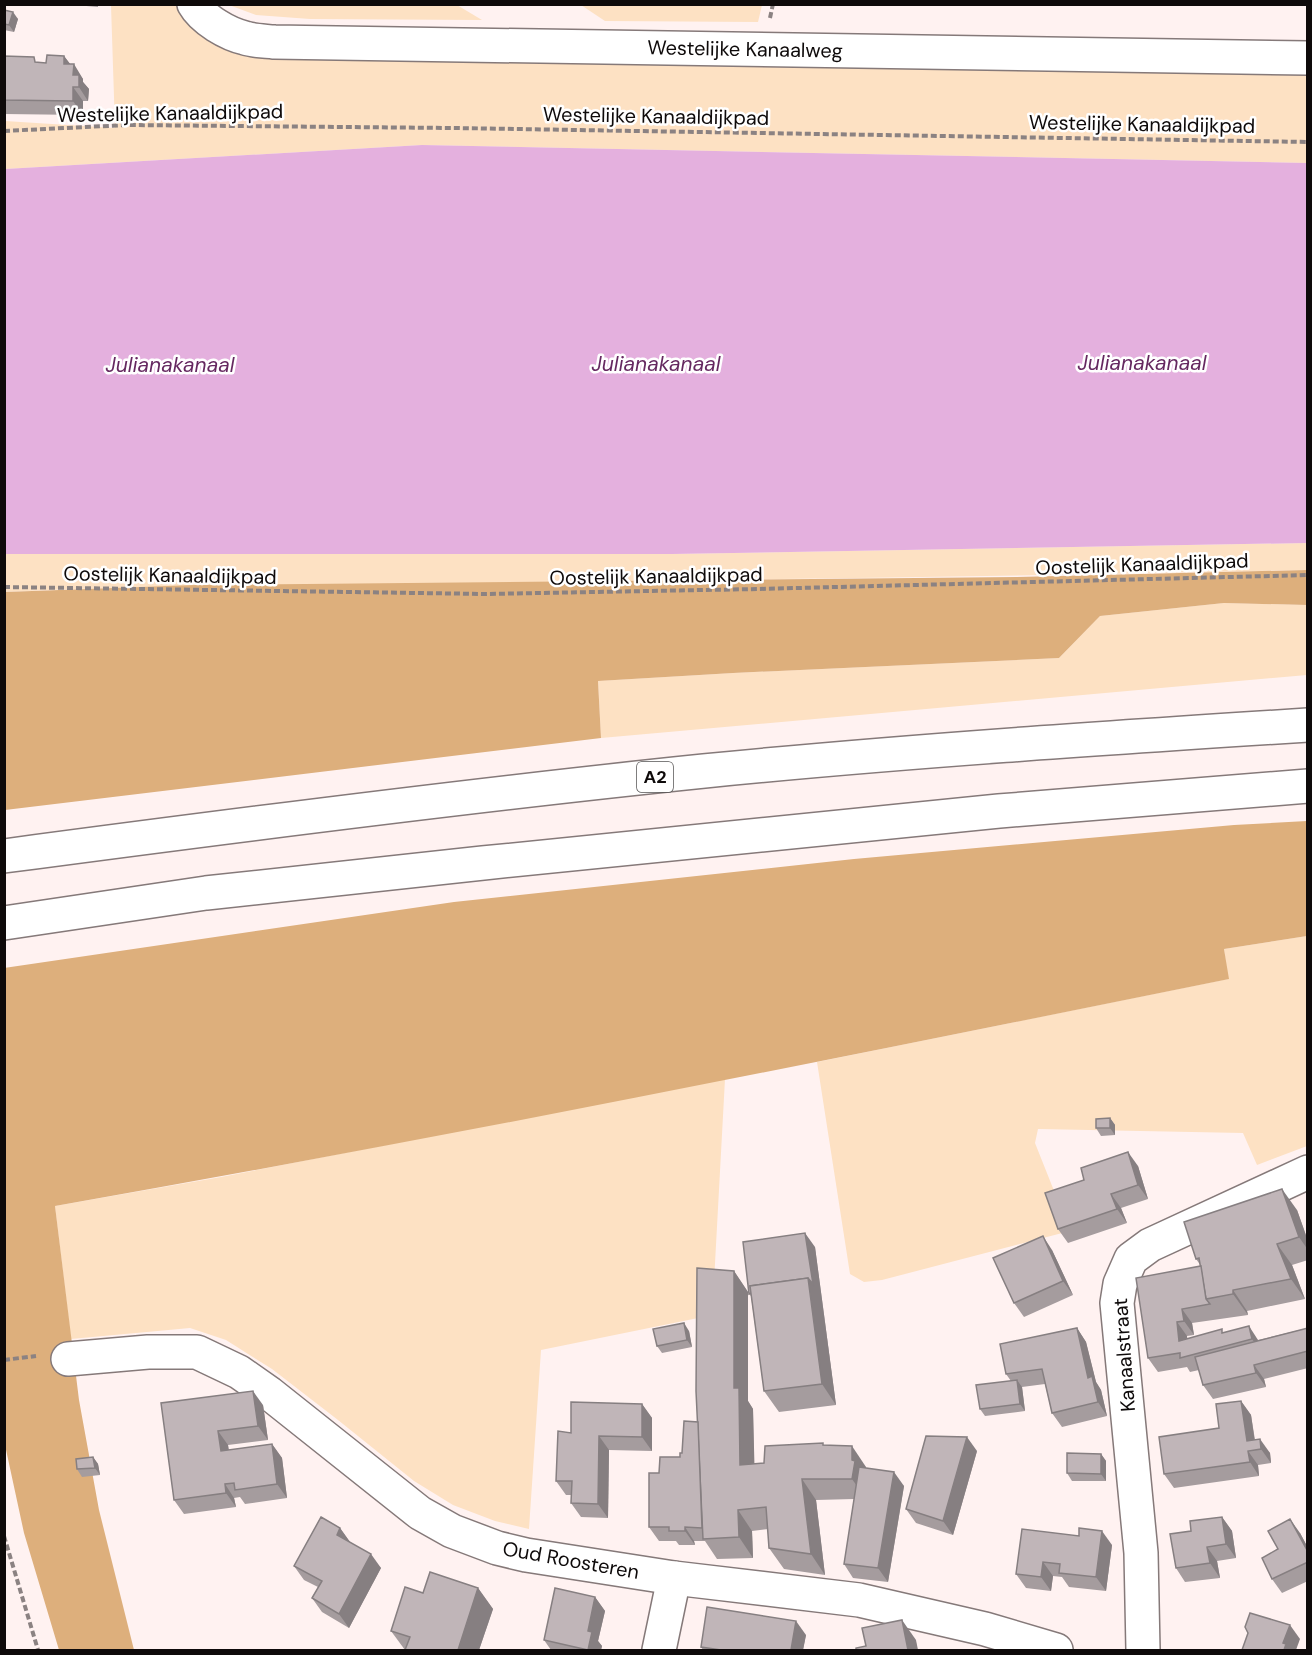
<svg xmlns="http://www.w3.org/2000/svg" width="1312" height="1655" font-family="'DM Sans',sans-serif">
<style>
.green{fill:#fde1c3}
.forest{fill:#ddaf7c}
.water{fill:#e4b0de}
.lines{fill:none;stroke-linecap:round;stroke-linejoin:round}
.minor-casing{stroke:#857979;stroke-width:36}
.motorway-casing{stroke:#857979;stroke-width:36}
.path{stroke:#8b8282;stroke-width:4;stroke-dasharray:6 3;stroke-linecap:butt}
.minor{stroke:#fff;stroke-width:33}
.motorway{stroke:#fff;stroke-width:33}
.wall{fill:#a59c9e}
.shaded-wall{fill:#867f81}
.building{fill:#c0b5b8;stroke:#867f81;stroke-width:1.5}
.labels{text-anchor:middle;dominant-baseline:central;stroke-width:5;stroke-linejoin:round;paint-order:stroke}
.shield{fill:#fff;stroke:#565454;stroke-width:1.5}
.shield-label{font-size:18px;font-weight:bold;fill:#0e0a0a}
.street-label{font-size:20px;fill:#0e0a0a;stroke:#fff}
.water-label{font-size:21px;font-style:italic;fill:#652860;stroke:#fff}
</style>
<rect width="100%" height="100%" fill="#fff2f1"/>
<!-- green -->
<g class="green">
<polygon points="111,5 185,5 208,27 1307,56 1307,163 422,145 5,169 5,121 115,128"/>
<polygon points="229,5 457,5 482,20 310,19 256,15"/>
<polygon points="581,5 762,5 758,22 605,21"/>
<path d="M1307,543l1,27c-412,9 -823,12 -1234,19l-69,3 -1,-38h668z"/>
<polygon points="1224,603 1307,605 1307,675 601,738 598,681 733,673 1059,658 1100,616"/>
<polygon points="1307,936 1307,1146 1257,1165 1243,1133 1038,1129 1035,1143 1070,1231 882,1280 864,1282 850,1274 817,1062 1228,979 1224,949"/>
<polygon points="725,1079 714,1282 708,1316 541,1350 529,1529 495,1521 453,1505 414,1481 338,1420 272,1369 226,1340 190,1328 71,1339 55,1206 221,1177"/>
</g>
<!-- forest -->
<g class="forest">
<polygon points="1307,570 1307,605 1224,603 1100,616 1059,658 733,673 598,681 601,738 5,810 5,592 195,585 1017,577"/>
<path d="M1307,821v115l-83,13 5,30c-391,79 -781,158 -1174,227l24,194 20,110 35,140h-75l-35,-117 -19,-88 -1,-477 450,-66 400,-43 380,-34z"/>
</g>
<!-- water -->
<polygon class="water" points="422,145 1307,163 1307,543 672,554 5,554 5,169"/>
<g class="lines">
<!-- minor casing -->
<g class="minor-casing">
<g id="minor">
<path d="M194,4c9,16 34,30 51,34 9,3 20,3 29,4l1034,16"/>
<polyline points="68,1359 148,1352 197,1352 239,1372 269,1393 420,1513 452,1531 497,1548 526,1555 674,1578 859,1600 985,1629 1056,1650"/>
<polyline points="659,1650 674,1578"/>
<polyline points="1143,1650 1141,1553 1117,1303 1120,1284 1131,1259 1150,1245 1308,1172"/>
</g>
</g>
<!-- motorway casing -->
<g class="motorway-casing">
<g id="motorway">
<path d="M4,856c233,-31 466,-61 700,-85 201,-20 402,-33 604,-46"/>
<polyline points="4,923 206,893 483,863 999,811 1308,786"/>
</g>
</g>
<!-- path -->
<g class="path">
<polyline points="770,18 773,4"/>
<polyline points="4,131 127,125 455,128 1308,142"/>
<polyline points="4,587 486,594 758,589 1308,575"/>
<polyline points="4,1360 36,1356"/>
<polyline points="4,1536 38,1650"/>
</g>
<!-- minor -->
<use href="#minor" class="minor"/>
<!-- motorway -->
<use href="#motorway" class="motorway"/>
</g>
<!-- wall -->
<g class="wall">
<polygon points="63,4 98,4 98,7"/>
<polygon points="4,10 18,19 14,32 4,30"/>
<polygon points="4,56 38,63 46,63 64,56 70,64 83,79 83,82 89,89 88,101 83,101 83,115 4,114"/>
<polygon points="1110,1118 1115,1125 1115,1135 1101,1136 1096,1128"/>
<polygon points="1138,1166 1148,1199 1121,1208 1127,1223 1068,1243 1058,1229"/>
<polygon points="1297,1210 1308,1241 1308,1260 1292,1265 1305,1299 1247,1311 1248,1315 1192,1323 1194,1335 1187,1336 1187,1339 1224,1332 1258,1340 1308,1328 1308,1368 1264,1379 1266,1387 1213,1399 1203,1385 1199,1370 1190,1372 1187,1367 1158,1372 1148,1358 1201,1266 1196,1259"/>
<polygon points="815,1247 836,1405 779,1412 764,1391 751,1296 749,1294"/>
<polygon points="1052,1250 1073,1295 1024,1317 1014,1303"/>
<polygon points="734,1271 748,1292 748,1401 753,1409 754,1464 764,1463 825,1445 866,1467 866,1468 904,1486 888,1582 853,1578 844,1564 854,1499 816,1500 825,1575 784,1569 769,1548 768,1529 752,1531 753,1558 717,1559 705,1541 694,1541 695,1545 679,1545 676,1541 659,1541 649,1527 659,1473 680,1457 698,1422"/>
<polygon points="1077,1328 1086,1342 1096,1382 1101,1390 1107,1416 1062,1427 1052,1413 1045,1384 1022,1387 1025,1411 985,1416 980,1409 1011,1381 1006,1374"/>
<polygon points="689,1331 692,1347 662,1353 657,1346"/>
<polygon points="1241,1401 1251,1415 1255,1440 1270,1453 1271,1463 1258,1465 1259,1476 1174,1488 1164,1474 1219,1428"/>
<polygon points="161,1403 263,1405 268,1440 228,1445 229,1450 272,1444 282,1458 287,1498 245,1504 240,1497 234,1498 236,1507 184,1514 174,1500"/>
<polygon points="642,1404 652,1418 652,1451 609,1450 608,1518 581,1517 571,1503 571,1495 566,1495 556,1481 571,1433"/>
<polygon points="977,1451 953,1535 916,1523 906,1509"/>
<polygon points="1101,1454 1106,1461 1106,1481 1072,1481 1067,1473"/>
<polygon points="93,1457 98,1464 100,1475 82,1477 77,1469"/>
<polygon points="1222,1517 1232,1531 1236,1558 1217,1561 1220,1578 1185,1582 1176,1568 1191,1531"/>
<polygon points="340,1528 350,1542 381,1568 349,1628 322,1612 312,1598 318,1587 304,1580 294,1566"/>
<polygon points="1022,1529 1112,1545 1106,1591 1069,1587 1062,1577 1053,1576 1051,1591 1026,1588 1016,1574"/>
<polygon points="1300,1533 1308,1548 1308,1581 1282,1593 1272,1579 1278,1549"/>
<polygon points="478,1588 493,1609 479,1650 405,1650 391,1631 423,1593"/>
<polygon points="595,1597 605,1611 598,1641 602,1646 601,1650 551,1650 544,1640"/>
<polygon points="806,1635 803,1650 703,1650 701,1647"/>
</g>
<!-- shaded-wall -->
<g class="shaded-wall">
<polygon points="13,12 18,19 14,32 9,25"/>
<polygon points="64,56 74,69 74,64 83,79 83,82 89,89 88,101 64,64"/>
<polygon points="73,87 83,101 83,115 73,101"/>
<polygon points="1110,1118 1115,1125 1115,1135 1110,1128"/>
<polygon points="1128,1152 1138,1166 1148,1199 1138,1185"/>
<polygon points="1282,1189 1297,1210 1308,1241 1308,1250 1299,1237"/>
<polygon points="1111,1194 1121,1208 1127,1223 1117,1209"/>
<polygon points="805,1233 815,1247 836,1405 822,1384 808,1278"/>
<polygon points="1043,1236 1052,1250 1073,1295 1063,1281"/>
<polygon points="1277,1244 1292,1265 1305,1299 1291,1279"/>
<polygon points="734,1271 748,1292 748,1401 753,1409 755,1486 740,1465 734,1388"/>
<polygon points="1233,1290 1247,1311 1248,1315 1233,1294"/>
<polygon points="1182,1309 1192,1323 1194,1335 1184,1321"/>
<polygon points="1177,1322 1187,1336 1189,1355 1179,1341"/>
<polygon points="684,1323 689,1331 692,1347 687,1340"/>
<polygon points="1249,1326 1258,1340 1262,1353 1252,1339"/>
<polygon points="1077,1328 1086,1342 1096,1382 1101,1390 1107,1416 1098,1402 1088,1378"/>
<polygon points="1254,1365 1264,1379 1266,1387 1256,1373"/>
<polygon points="1017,1380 1022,1387 1025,1411 1020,1404"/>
<polygon points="253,1391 263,1405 268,1440 258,1426"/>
<polygon points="1241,1401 1251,1415 1256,1450 1247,1441"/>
<polygon points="642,1404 652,1418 652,1451 642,1437"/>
<polygon points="218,1431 228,1445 230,1465 221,1451"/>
<polygon points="599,1436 609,1450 608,1518 598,1504"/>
<polygon points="967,1437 977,1451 953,1535 943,1521"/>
<polygon points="1260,1439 1270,1453 1271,1463 1261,1449"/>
<polygon points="272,1444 282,1458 287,1498 277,1484"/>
<polygon points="852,1446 866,1467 866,1499 852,1479"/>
<polygon points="1248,1451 1258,1465 1259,1476 1250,1462"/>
<polygon points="1101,1454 1106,1461 1106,1481 1101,1474"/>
<polygon points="93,1457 98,1464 100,1475 95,1468"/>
<polygon points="894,1472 904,1486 888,1582 878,1568"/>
<polygon points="802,1479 816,1500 825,1575 811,1554"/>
<polygon points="225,1484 234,1498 236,1507 226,1493"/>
<polygon points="738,1510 752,1531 753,1558 739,1537"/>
<polygon points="1222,1517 1232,1531 1236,1558 1226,1544"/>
<polygon points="1290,1519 1300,1533 1308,1548 1308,1552"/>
<polygon points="685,1527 694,1541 695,1545 685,1531"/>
<polygon points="340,1528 350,1542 337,1535"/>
<polygon points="1102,1531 1112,1545 1106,1591 1096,1577"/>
<polygon points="1207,1547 1217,1561 1220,1578 1210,1563"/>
<polygon points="371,1554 381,1568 349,1628 339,1614"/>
<polygon points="1043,1562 1053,1576 1051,1591 1041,1577"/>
<polygon points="478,1588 493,1609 479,1650 458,1650"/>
<polygon points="595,1597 605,1611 598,1641 602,1646 601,1650 588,1650 588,1631"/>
<polygon points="902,1620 916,1640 918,1650 908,1650"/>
<polygon points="796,1621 806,1635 803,1650 791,1650"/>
<polygon points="1290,1625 1300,1639 1296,1650 1284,1650 1283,1643"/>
</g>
<!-- building -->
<g class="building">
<polygon points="4,10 13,12 9,25 4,24"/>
<polygon points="47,55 64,56 64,64 74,64 73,75 79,75 79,87 73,87 73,101 4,100 4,56 34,57 35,62 46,63"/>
<polygon points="1110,1118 1110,1128 1096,1128 1096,1119"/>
<polygon points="1128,1152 1138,1185 1111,1194 1117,1209 1058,1229 1045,1193 1084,1180 1081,1168"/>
<polygon points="1282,1189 1299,1237 1277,1244 1291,1279 1233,1290 1233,1294 1206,1299 1199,1258 1196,1259 1184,1222"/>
<polygon points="805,1233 813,1284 808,1278 750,1286 751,1293 749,1294 743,1242"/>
<polygon points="1043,1236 1063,1281 1014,1303 993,1258"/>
<polygon points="1201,1266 1206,1299 1210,1304 1182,1309 1184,1321 1177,1322 1179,1341 1222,1329 1222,1333 1249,1326 1252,1339 1180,1358 1180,1353 1148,1358 1136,1278"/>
<polygon points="697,1268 734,1271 734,1388 739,1388 740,1465 764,1463 765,1446 823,1443 823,1445 852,1446 852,1460 855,1461 852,1479 802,1479 811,1554 769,1548 766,1507 738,1510 739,1537 703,1539 696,1391"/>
<polygon points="808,1278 822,1384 764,1391 750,1286"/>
<polygon points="684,1323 687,1340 657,1346 653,1329"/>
<polygon points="1077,1328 1088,1378 1092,1376 1098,1402 1052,1413 1042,1369 1006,1374 1000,1344"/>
<polygon points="1308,1328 1308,1351 1254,1365 1256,1373 1203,1385 1195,1357"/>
<polygon points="1017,1380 1020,1404 980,1409 976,1385"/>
<polygon points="253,1391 258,1426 218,1431 221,1451 272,1444 277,1484 235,1490 234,1483 225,1484 226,1493 174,1500 161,1403"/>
<polygon points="1241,1401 1247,1441 1260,1439 1261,1449 1248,1451 1250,1462 1164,1474 1159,1437 1219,1428 1216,1404"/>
<polygon points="571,1402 642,1404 642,1437 599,1436 598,1504 571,1503 572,1481 556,1481 558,1431 571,1433"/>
<polygon points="684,1421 698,1422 702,1528 685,1527 685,1531 669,1531 669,1527 649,1527 649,1473 659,1473 660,1457 680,1457 680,1453 682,1453"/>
<polygon points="926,1436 967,1437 943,1521 906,1509"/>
<polygon points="1067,1453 1101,1454 1101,1474 1067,1473"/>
<polygon points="93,1457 95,1468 77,1469 76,1459"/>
<polygon points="859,1467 894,1472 878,1568 844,1564"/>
<polygon points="321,1517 340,1528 337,1535 371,1554 339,1614 312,1598 322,1581 294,1566"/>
<polygon points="1222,1517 1226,1544 1207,1547 1210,1563 1176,1568 1170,1534 1191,1531 1190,1521"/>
<polygon points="1290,1519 1308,1552 1308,1562 1272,1579 1262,1558 1278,1549 1268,1531"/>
<polygon points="1079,1528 1102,1531 1096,1577 1059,1573 1060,1564 1043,1562 1041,1577 1016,1574 1022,1529 1079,1536"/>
<polygon points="430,1572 478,1588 458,1650 405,1650 410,1637 391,1631 405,1587 423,1593"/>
<polygon points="555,1588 595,1597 588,1631 592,1632 588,1650 544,1640"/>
<polygon points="707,1607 796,1621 791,1650 721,1650 701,1647"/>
<polygon points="1250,1613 1290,1625 1283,1643 1286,1644 1284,1650 1242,1650 1248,1633 1245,1627"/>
<polygon points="902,1620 908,1650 856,1650 856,1648 866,1646 862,1628"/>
</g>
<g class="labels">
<!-- shield labels -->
<rect class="shield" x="637" y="762" width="36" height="30" rx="4.5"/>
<g class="shield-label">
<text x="655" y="777">A2</text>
</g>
<!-- street labels -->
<g class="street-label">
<text transform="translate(745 49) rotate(1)">Westelijke Kanaalweg</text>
<text transform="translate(170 113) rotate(-1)">Westelijke Kanaaldijkpad</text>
<text transform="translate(656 116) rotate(1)">Westelijke Kanaaldijkpad</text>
<text transform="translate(1142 124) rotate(1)">Westelijke Kanaaldijkpad</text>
<text transform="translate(1142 564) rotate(-2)">Oostelijk Kanaaldijkpad</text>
<text transform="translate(170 575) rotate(1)">Oostelijk Kanaaldijkpad</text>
<text transform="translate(656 576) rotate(-1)">Oostelijk Kanaaldijkpad</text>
<text transform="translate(1124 1355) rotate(-94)">Kanaalstraat</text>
<text transform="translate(571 1560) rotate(10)">Oud Roosteren</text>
</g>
<!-- water labels -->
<g class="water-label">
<text x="1142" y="363">Julianakanaal</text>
<text x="656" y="364">Julianakanaal</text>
<text x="170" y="365">Julianakanaal</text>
</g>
</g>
<!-- border -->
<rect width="1312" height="1655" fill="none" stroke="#0e0a0a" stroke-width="12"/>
</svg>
